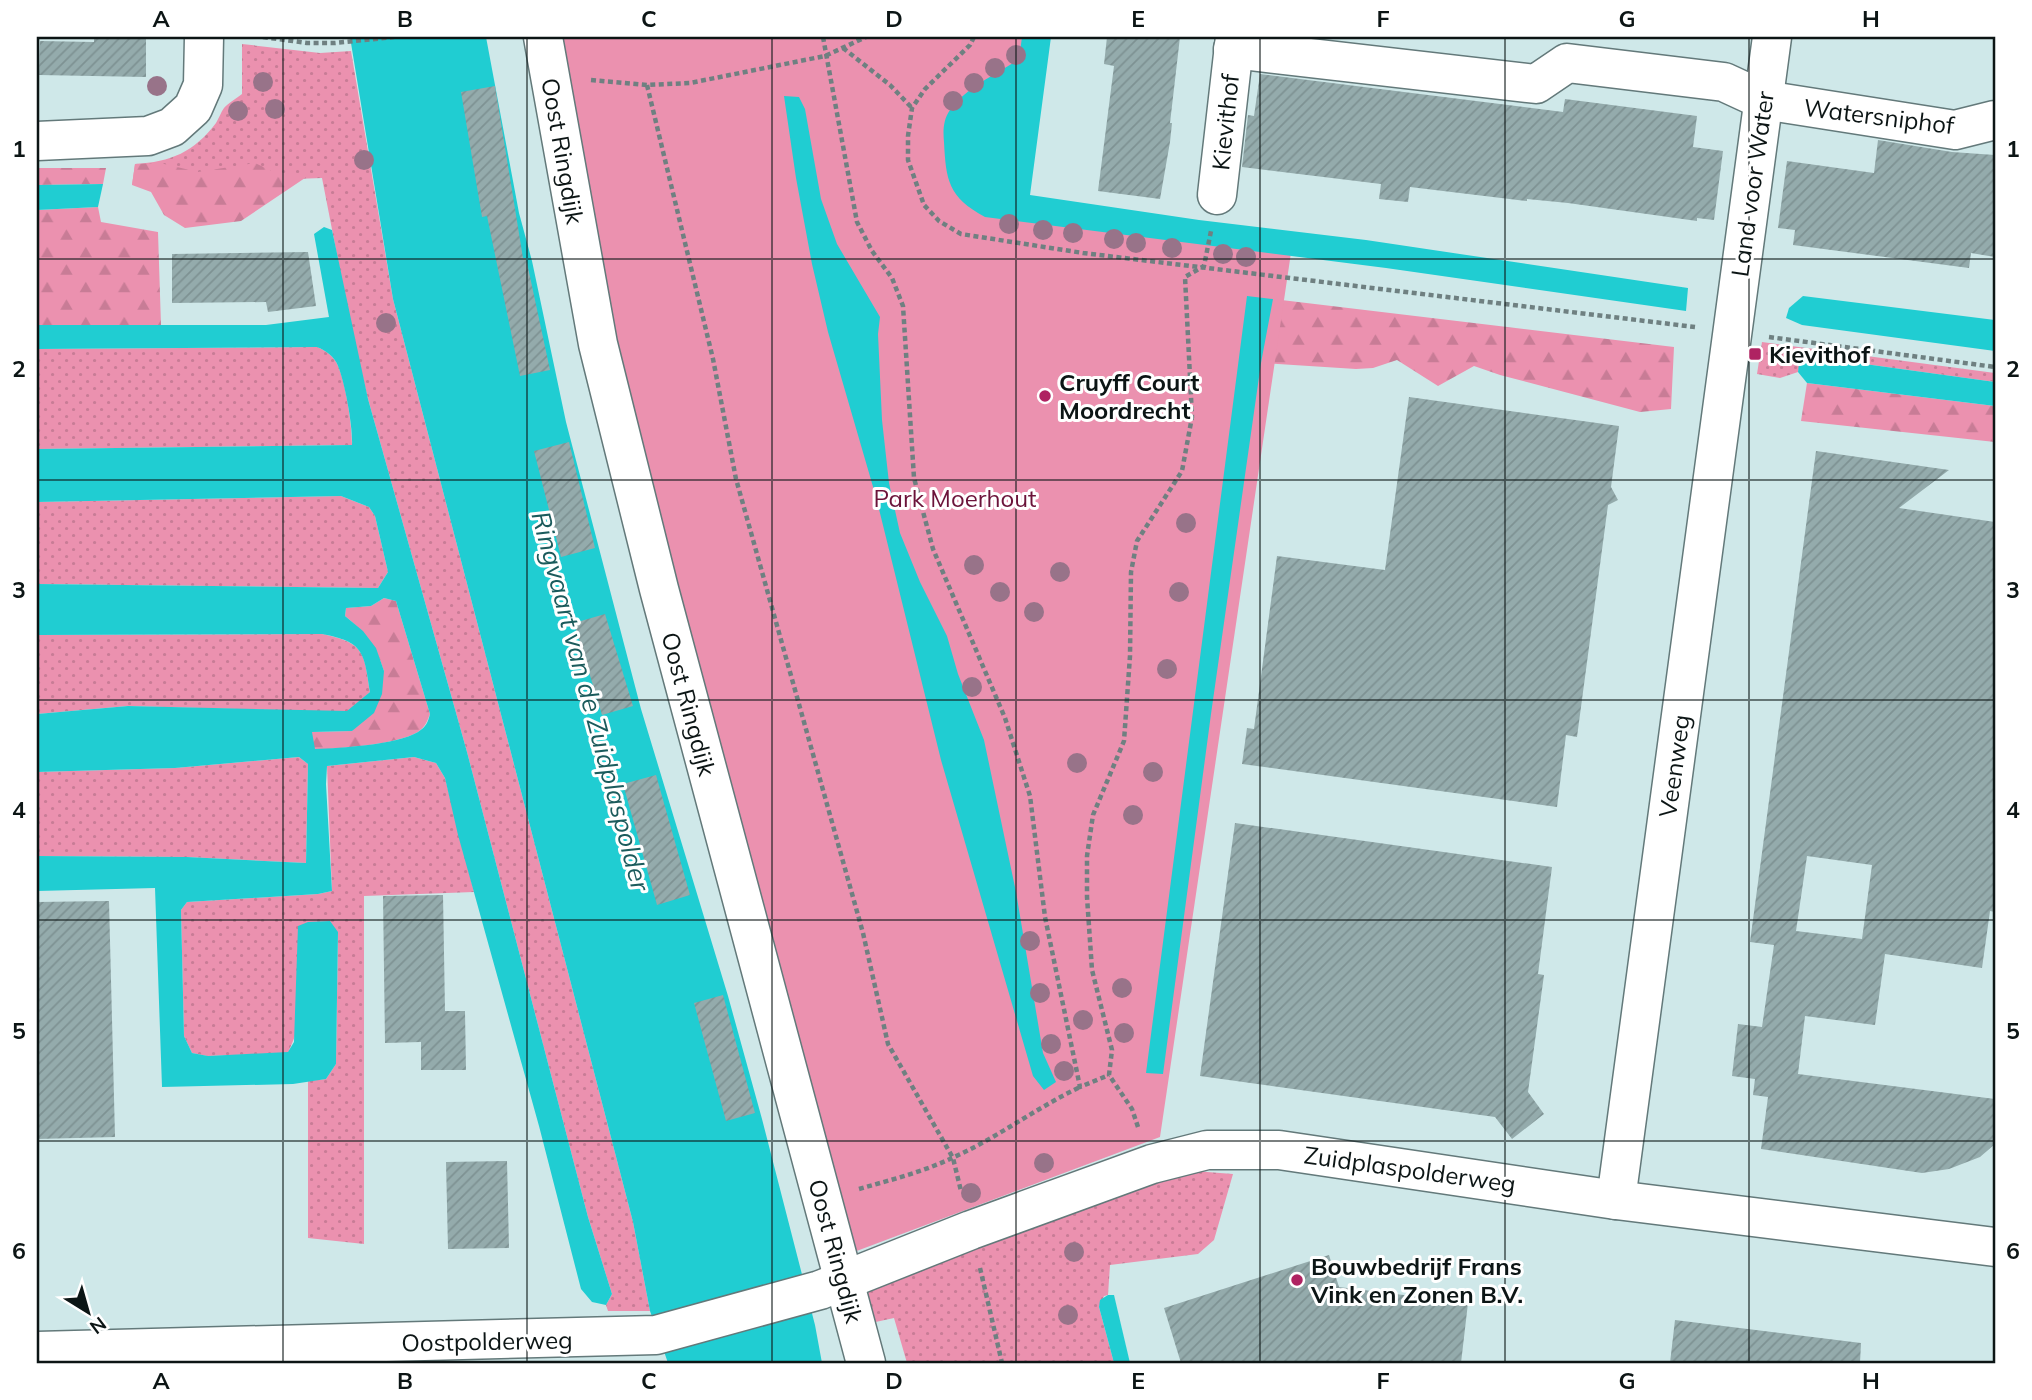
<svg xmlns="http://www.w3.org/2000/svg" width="2032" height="1400" font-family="Mulish,sans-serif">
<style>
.grass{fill:url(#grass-dots)}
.forest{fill:url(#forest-firs)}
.park{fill:#eb91af}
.water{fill:#20cdd2;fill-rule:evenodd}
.building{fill:url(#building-hatch);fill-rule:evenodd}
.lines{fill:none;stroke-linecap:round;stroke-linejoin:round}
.minor-casing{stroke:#63797a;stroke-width:41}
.tertiary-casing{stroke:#63797a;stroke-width:41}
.path{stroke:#6f8081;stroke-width:4.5;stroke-dasharray:5 3.5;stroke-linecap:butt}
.minor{stroke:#fff;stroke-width:38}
.tertiary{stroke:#fff;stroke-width:38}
.tree{fill:#987389}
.grid{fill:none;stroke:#0c1515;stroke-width:2;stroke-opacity:0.55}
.poi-dot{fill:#af2362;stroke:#fff;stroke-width:2.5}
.labels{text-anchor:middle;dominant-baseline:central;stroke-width:6;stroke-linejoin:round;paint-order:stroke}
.street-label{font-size:24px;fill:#0c1515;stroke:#fff}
.poi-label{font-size:24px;font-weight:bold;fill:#0c1515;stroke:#fff;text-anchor:start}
.park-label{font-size:24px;fill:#6b133a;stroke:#fff}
.water-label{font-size:26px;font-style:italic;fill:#1b5b5c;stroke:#fff}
.neatline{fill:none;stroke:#0c1515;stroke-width:2.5}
.grid-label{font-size:23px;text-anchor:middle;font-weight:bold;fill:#0c1515}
</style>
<defs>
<pattern id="grass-dots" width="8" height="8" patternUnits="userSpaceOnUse" patternTransform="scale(1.75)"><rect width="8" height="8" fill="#eb91af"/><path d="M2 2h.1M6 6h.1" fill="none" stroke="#c87c96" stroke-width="1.8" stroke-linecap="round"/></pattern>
<pattern id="forest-firs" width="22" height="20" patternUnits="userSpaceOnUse" patternTransform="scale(1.75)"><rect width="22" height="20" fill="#eb91af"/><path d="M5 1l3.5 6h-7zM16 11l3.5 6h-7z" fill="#c87c96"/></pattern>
<pattern id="building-hatch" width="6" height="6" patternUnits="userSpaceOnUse" patternTransform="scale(1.75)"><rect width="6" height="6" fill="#94abac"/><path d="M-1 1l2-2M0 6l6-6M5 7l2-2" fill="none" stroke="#7e9293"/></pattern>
</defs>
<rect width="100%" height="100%" fill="#cfe8e9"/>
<!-- grass -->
<g class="grass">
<path d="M242,44l78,9 31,-2 42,248 240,923 17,89h-42l-2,-6 6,-11 -24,-77 -121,-465 -99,-353 -16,-67 -30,-154 -190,7 3,-21c36,-2 59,-12 81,-41 3,-5 5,-11 8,-15 4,-5 12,-9 18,-14z"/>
<polygon points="1762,342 1995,373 1995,382 1814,357 1800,363 1798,372 1780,378 1757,374"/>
<path d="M317,347c8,3 18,10 21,19 8,18 14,59 14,79l-315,4v-100z"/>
<polygon points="341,496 369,507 375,516 388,572 378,588 37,584 37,502"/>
<path d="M322,634c43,9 42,18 48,58l-22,20 -220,-6 -91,8v-79z"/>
<polygon points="299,757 308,764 306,863 187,857 37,856 37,772 175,768"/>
<polygon points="414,757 436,763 445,778 474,892 364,896 364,1244 308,1238 308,1081 326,1079 336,1064 338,932 288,1053 207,1056 192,1053 184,1036 181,910 187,902 318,894 332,891 327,766"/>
<polygon points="1168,1169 1233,1174 1214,1240 1198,1254 1110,1265 1108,1295 1104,1296 1099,1307 1114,1363 907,1363 894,1318 871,1323 866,1299 869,1291"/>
</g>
<!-- forest -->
<g class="forest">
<polygon points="160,163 198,172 255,163 276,173 306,174 305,178 241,221 185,228 164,215 151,192 132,185 135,164"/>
<polygon points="37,168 106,168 103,184 37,185"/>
<polygon points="98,207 101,222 158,232 161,325 37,325 37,210"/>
<polygon points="1273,299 1674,347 1671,409 1640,412 1500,375 1474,366 1438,386 1397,360 1373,368 1356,369 1261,363"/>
<polygon points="1807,383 1995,406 1995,442 1801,421"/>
<path d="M384,598l12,3 34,113c-3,8 -5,13 -12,18 -22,13 -77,16 -104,18l-3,-18 41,-1 32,-60c-9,-27 -17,-37 -39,-55l1,-8 25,-2z"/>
</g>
<!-- park -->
<polygon class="park" points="550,37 1030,37 1008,206 1292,246 1160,1137 846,1255 667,604"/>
<!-- water -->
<g class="water">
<polygon points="350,37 486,37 519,213 532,261 566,422 641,709 728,996 762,1119 815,1325 822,1363 668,1363 650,1311 633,1222 393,299"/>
<path d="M1022,37h29l-21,158 169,25 167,20 322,48 -2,23 -300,-43 -401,-51c-37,-20 -39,-37 -41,-75 -1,-11 -1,-22 6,-32 15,-22 47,-36 69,-51z"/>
<polygon points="784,96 799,97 805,109 821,199 837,244 880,317 878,334 882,420 889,483 900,533 920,582 947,636 958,674 984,740 1016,892 1043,1053 1056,1082 1044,1090 1033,1076 941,760 876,497 828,332 812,264 796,178"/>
<polygon points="103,184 98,207 37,210 37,185"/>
<path d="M324,227l8,3 36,169 99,353 121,465 24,77 -6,11 -14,-3 -11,-13 -42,-163 -81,-291 -13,-57 -9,-15 -22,-6 -87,9 -1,18 6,107 -14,3 -131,8 -6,8 3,126 8,17 16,3 80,-4 6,-10 4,-116 10,-4 22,-1 8,11 -2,132 -10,15 -33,5 -131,3 -7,-199 -118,3v-35l150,1 119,6 2,-99 -9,-7 -124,11 -138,4v-58l91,-8 219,5 23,-19c-6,-40 -6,-50 -48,-58l-285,1v-51l341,4 10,-16 -13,-56 -6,-9 -28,-11 -304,6v-53l315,-4c1,-18 -7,-62 -14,-79 -3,-9 -13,-16 -21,-19l-280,2v-24h229l63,-8 -15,-83zM384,598l12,3 34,113c-2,8 -4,13 -12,18 -22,13 -77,16 -103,17l-3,-17 40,-1 22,-18 8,-19 2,-23 -8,-23 -13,-17 -18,-15 1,-8 25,-2z"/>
<polygon points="1247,296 1273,299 1261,363 1211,714 1163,1074 1146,1073"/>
<polygon points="1803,296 1995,320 1995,351 1802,325 1786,318 1789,308"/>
<polygon points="1814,357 1995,382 1995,406 1807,383 1798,372 1799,363"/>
<polygon points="1108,1295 1114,1295 1130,1363 1114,1363 1099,1307 1100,1300"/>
</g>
<!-- building -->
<g class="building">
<polygon points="94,37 146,37 146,77 39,75 40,41 94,42"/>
<polygon points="1107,37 1180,37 1170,123 1172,123 1170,142 1160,199 1098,191 1114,66 1104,64"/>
<polygon points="1260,74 1563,112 1565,99 1697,116 1693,147 1723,151 1714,220 1697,218 1697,221 1568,203 1527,199 1527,201 1410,187 1408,202 1379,199 1381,184 1242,167 1248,115 1254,116"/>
<polygon points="495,86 523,258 526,258 550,370 520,376 487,216 482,217 461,92"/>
<polygon points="1878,140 1952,152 1995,155 1995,257 1971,253 1969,268 1793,245 1795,230 1778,228 1787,161 1874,173"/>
<polygon points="308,252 316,306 268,312 266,302 172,303 172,254"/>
<polygon points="1409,397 1619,426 1611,487 1618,500 1608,505 1577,737 1566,735 1557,807 1242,764 1247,728 1254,729 1277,556 1385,570"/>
<polygon points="569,442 595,548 561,557 534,451"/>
<path d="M1816,451l133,19 -50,38 96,14v390l-5,-1 -8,57 -97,-14 -10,71 -70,-9 -7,58 197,25v45l-15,13 -31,12 -27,4 -161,-24 7,-52 -15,-2 2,-16 -23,-3 6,-52 24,3 12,-82 -24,-3zM1807,856l65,9 -10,74 -66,-8z"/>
<polygon points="605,614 633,706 602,715 574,623"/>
<polygon points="656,775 690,895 657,905 623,784"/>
<polygon points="1235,823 1552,867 1538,974 1544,975 1528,1092 1544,1114 1512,1139 1495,1117 1200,1076"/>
<polygon points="443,895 445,1011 465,1011 466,1070 421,1070 421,1042 385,1043 383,896"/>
<polygon points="109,901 115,1137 37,1139 37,902"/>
<polygon points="723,995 755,1113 726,1121 694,1003"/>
<polygon points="507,1161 509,1248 448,1249 446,1162"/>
<polygon points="1329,1255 1339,1287 1468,1303 1461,1363 1181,1363 1164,1308"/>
<polygon points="1675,1320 1861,1343 1860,1363 1670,1363"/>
</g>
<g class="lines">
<!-- minor casing -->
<g class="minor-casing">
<g id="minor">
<polyline points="543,37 598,344 659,589 866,1363"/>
<polyline points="1233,49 1536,84 1567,63 1724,82 1763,100 1955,130 1995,120"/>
<polyline points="37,141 148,136 172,127 193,108 203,85 204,37"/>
<polyline points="1217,195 1235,37"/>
<polyline points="1616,1200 1772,37"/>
</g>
</g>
<!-- tertiary casing -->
<g class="tertiary-casing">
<polyline id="tertiary" points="37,1351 656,1335 820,1290 971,1230 1152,1164 1207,1150 1279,1150 1616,1200 1995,1247"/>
</g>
<!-- path -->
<g class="path">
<polyline points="263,37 307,43 335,43 394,37"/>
<polyline points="823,37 857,222 872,251 892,278 903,306 914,478 933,549 1005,718 1030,796 1045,917 1080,1087 1109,1075"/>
<polyline points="974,37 970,45 925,89 912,108 908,136 908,160 924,205 939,221 961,234 1083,253 1695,327"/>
<polyline points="843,48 890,85 912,108"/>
<polyline points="591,80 647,85 690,83 825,56 866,37"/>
<polyline points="647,85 713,359 736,479 863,933 888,1044 953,1158 961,1191"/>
<polyline points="1769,337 1995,367"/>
<polyline points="1138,1127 1132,1109 1109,1075 1112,1050 1092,970 1087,897 1087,856 1093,815 1124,741 1130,656 1131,572 1137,541 1182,471 1192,417 1185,277 1204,266 1211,231"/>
<path d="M859,1189c31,-9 64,-17 93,-31 45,-20 84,-50 128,-71"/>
<polyline points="980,1268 1002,1363"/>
</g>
<!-- minor -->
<use href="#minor" class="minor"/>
<!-- tertiary -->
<use href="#tertiary" class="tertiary"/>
</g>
<!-- trees -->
<g class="tree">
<circle cx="1016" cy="55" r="10"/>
<circle cx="995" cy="68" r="10"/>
<circle cx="263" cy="82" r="10"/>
<circle cx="974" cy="83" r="10"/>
<circle cx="157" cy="86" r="10"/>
<circle cx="953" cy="101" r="10"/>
<circle cx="275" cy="109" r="10"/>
<circle cx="238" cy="111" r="10"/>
<circle cx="364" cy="160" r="10"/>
<circle cx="1009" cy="224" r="10"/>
<circle cx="1043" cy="230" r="10"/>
<circle cx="1073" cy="233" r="10"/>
<circle cx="1114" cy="239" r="10"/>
<circle cx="1136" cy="243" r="10"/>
<circle cx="1172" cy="248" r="10"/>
<circle cx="1223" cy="254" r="10"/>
<circle cx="1246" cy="257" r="10"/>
<circle cx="386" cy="323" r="10"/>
<circle cx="1186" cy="523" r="10"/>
<circle cx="974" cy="565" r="10"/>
<circle cx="1060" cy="572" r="10"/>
<circle cx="1000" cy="592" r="10"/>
<circle cx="1179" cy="592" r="10"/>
<circle cx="1034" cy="612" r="10"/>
<circle cx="1167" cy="669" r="10"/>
<circle cx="972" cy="687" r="10"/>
<circle cx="1077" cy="763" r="10"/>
<circle cx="1153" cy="772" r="10"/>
<circle cx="1133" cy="815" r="10"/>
<circle cx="1030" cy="941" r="10"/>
<circle cx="1122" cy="988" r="10"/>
<circle cx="1040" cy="993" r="10"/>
<circle cx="1083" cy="1020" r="10"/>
<circle cx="1124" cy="1033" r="10"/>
<circle cx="1051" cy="1044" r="10"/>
<circle cx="1064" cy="1071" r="10"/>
<circle cx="1044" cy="1163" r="10"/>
<circle cx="971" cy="1193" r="10"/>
<circle cx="1074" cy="1252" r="10"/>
<circle cx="1068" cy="1315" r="10"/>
</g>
<!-- grid -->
<path class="grid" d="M283,37v1326M527,37v1326M772,37v1326M1016,37v1326M1260,37v1326M1505,37v1326M1749,37v1326M37,259h1958M37,480h1958M37,700h1958M37,920h1958M37,1141h1958"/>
<!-- markers -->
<g class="poi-dot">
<rect x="1748" y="347" width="14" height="14" rx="3.5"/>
<circle cx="1045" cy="396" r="7"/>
<circle cx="1297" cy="1280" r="7"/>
</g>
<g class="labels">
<!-- street labels -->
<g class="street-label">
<text transform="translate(1879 116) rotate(7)">Watersniphof</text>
<text transform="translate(1225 122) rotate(-84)">Kievithof</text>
<text transform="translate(563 151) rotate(80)">Oost Ringdijk</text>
<text transform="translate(1752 184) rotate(-82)">Land voor Water</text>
<text transform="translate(689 704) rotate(75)">Oost Ringdijk</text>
<text transform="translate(1674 766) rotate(-82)">Veenweg</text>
<text transform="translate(1410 1169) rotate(8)">Zuidplaspolderweg</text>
<text transform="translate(836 1251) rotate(75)">Oost Ringdijk</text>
<text transform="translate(487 1341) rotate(-1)">Oostpolderweg</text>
</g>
<!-- poi labels -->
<g class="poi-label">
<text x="1769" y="354">Kievithof</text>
<text x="1059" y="382">Cruyff Court<tspan x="1059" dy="28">Moordrecht</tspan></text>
<text x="1311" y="1266">Bouwbedrijf Frans<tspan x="1311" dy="28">Vink en Zonen B.V.</tspan></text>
</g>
<!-- park labels -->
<g class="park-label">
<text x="955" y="498">Park Moerhout</text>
</g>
<!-- water labels -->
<g class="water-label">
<text transform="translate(591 701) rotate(75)">Ringvaart van de Zuidplaspolder</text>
</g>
</g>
<!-- border -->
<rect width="2032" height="1400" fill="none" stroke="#ffffff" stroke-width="77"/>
<!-- north arrow -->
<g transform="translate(88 1312) rotate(143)" stroke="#ffffff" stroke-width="5" paint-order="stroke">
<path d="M0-5L12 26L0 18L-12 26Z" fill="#0c1515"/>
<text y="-10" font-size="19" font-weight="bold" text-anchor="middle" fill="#0c1515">N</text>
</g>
<rect x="38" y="38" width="1956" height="1324" class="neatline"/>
<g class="grid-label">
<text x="161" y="27">A</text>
<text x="405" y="27">B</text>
<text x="649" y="27">C</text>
<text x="894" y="27">D</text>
<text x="1138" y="27">E</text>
<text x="1383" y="27">F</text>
<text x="1627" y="27">G</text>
<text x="1871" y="27">H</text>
<text x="19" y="157">1</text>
<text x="2013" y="157">1</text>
<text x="19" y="377">2</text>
<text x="2013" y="377">2</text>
<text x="19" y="598">3</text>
<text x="2013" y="598">3</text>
<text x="19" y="818">4</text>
<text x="2013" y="818">4</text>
<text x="19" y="1039">5</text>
<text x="2013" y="1039">5</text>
<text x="19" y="1259">6</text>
<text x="2013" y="1259">6</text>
<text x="161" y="1389">A</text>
<text x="405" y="1389">B</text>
<text x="649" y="1389">C</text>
<text x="894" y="1389">D</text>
<text x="1138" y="1389">E</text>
<text x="1383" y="1389">F</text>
<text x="1627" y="1389">G</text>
<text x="1871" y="1389">H</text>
</g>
</svg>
